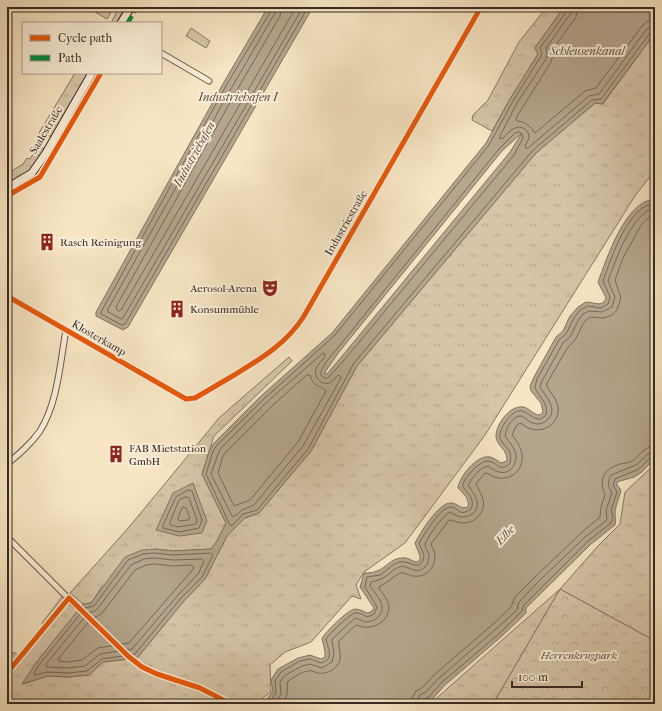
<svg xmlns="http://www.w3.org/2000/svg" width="662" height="711" font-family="'IM FELL French Canon',serif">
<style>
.grass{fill:url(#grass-tufts);stroke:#867866}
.park{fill:url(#park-crowns);stroke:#867866}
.water{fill:#b5a58d;stroke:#827463;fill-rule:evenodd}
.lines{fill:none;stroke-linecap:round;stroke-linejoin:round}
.shore{stroke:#766859;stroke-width:1}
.street-casing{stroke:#66594c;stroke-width:7}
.secondary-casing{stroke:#362a25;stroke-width:9}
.street{stroke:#faeed8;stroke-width:5}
.secondary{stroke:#faeed8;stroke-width:7}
.quiet{stroke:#00873e;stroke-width:4;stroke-dasharray:8 4;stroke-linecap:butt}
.cycleway-casing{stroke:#faeed8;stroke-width:8}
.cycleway{stroke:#e8590c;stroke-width:5}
.labels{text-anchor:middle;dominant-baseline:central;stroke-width:4;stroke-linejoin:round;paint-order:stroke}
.street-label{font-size:11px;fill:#362a25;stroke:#faeed8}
.poi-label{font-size:11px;fill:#362a25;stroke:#faeed8;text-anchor:start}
.park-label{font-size:11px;font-style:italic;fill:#5e5146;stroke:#faeed8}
.water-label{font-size:12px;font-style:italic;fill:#5c4f44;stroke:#faeed8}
</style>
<defs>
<pattern id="grass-tufts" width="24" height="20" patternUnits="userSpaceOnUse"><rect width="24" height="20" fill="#d6c5a8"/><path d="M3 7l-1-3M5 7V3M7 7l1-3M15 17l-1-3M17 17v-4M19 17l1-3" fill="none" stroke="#b8a990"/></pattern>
<pattern id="park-crowns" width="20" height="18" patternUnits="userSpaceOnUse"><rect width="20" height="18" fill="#d6c5a8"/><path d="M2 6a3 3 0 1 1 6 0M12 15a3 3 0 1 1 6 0" fill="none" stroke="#b8a990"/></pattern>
</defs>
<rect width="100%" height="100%" fill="#f7e5c3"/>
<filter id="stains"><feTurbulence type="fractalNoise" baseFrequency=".005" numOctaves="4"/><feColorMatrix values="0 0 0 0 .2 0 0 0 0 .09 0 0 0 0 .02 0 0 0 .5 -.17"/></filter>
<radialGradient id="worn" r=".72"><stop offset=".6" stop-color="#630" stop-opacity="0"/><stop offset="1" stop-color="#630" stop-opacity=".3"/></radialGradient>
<!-- grass -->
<g class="grass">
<polygon points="98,7 114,7 107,19 95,12"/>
<polygon points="119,7 125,8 120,17 121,18 118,23 111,23"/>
<polygon points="547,7 564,7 535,48 538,54 510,99 492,131 472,120 473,115 488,100 519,42"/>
<polygon points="191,28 210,41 206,48 186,36"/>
<polygon points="655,33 655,170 635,196 485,435 405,543 364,572 356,585 361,599 352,596 311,642 285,652 270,665 271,692 254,704 7,704 7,676 68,601 78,611 35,664 23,684 48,676 68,677 89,675 103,662 137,658 184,601 205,579 227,536 245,518 259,513 311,451 357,366 536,153 595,103 603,104"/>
<polygon points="75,73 90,73 53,137 39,133"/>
<polygon points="40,146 45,150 29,171 7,185 7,174 23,164 27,158 30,159 37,148"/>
<polygon points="289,357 292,361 214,436 202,474 226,523 217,541 211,549 173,551 155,549 101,588 91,603 83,604 70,593 130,526 219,418"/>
<polygon points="655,464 655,641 560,589 493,704 430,704 560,589 598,546 620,524 625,492"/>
<polygon points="62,597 65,597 66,600 45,625 42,623"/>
<polygon points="14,652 19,656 7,671 7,662"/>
</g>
<!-- park -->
<polygon class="park" points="560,589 655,641 655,704 493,704"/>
<!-- water -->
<g class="water">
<polygon points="268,7 313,7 128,327 123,330 96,316 96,312 224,82"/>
<path d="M564,7h91v26l-53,71 -7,-1 -59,50 -179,213 -46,85 -52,62 -14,5 -18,18 -22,43 -21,22 -47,57 -34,4 -14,13 -21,2 -20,-1 -26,8 13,-20 48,-60 8,-1 34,-46 17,-7 13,-1 18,2 38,-2 6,-8 9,-18 -24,-49 8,-25 4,-6 47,-47 71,-63 154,-190 24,-44 28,-45 -3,-6zM522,133l-12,19 -167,203 -16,19h-2v-2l14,-20 163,-201z"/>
<path d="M655,199v259l-13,14 -8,5 -17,5v3l4,5c-1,5 -6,18 -6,22 0,5 1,8 0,13l-24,19 -65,64v5l-24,23 -58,50 -13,15 -5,1v2h-165l7,-6 5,-7 -2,-11 7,-11 20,-11 12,-3 11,4 4,-2v-5l-3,-14c4,-6 25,-28 33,-29 4,0 8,2 12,4l4,-1 3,-4 -14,-21 4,-14c4,0 8,0 13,-2 9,-3 14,-13 25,-13 6,-1 9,3 15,4l3,-2v-4l-5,-13c5,-10 24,-41 36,-40 7,0 9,7 17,4 2,-8 -5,-14 -10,-19 1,-11 19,-34 32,-31 4,1 8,4 11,6l6,-2c1,-12 -11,-15 -11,-25 0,-12 14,-31 27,-29 7,1 10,8 17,8l3,-3 -2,-9 -10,-12 -1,-5 4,-9 22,-40 7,-6 7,-15 8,-9 8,-5 14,2 4,-2 2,-4 -8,-16c9,-24 27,-81 57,-83z"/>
<polygon points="193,483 207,521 202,533 179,536 156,530 173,493"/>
</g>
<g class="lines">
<!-- shore -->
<g class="shore">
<polyline points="271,7 271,11 227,84 101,312 101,314 122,325 125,324 308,7"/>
<polyline points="276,7 275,13 232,87 108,309 108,312 121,319 123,318 303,7"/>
<polyline points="282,7 280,16 237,90 116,307 117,310 119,311 121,310 296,7"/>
<polyline points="567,7 567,11 540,48 542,53 541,56 513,101 489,145 335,335 264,399 217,445 213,451 206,474 230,525 233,525 243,514 257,510 308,449 354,363 533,150 592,100 601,99 650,33 655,31"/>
<path d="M572,7l-1,6 -25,35 1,6 -1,5 -29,44 -17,33v3l3,-1c3,-3 7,-8 12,-10 6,-3 14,2 14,9 0,3 -3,6 -4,9l1,2h2l61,-52 10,-2 47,-64 4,-3 5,-1"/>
<path d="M578,7l-2,10 -23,32v7l-2,6 -35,56 1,3c9,1 13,5 18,12l50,-42 11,-3 46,-62 6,-5 7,-1"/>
<path d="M519,132l3,2 1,4 -9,17 -168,203 -17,19c-2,1 -3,2 -6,0 -8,-4 9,-22 13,-27l163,-201 16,-16z"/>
<path d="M322,354l2,-1 1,3c-2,4 -7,8 -9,13 -3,9 7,18 15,13 3,-2 5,-5 7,-7l2,1 1,2 -38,68 -49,59 -12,5 -7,6h-3l-21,-42 7,-20 3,-6 46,-46z"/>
<path d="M307,375h3c4,14 10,9 16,16l-28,51 -48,58 -16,6 -16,-33 5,-17 3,-4 45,-45z"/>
<polygon points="189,490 192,491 202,520 199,528 179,532 163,528 163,525 176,497"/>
<polygon points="186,497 189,498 197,520 196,524 179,527 170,525 170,522 179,500"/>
<polygon points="183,507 186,508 190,518 188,520 179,521 178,518"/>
<polygon points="155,553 173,555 211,553 213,555 202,577 181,598 135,654 102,659 87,671 68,673 47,672 35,675 34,673 38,666 85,608 94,606 128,560 143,554"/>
<polygon points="155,558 173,560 202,559 204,561 198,574 178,595 132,649 100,654 85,666 67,668 47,667 46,664 88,613 95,611 98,608 131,565 144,559"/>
<polygon points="155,564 173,566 192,565 194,568 129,643 98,648 82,660 67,662 59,661 59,658 91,619 98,616 103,612 135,570 146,565"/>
<path d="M268,704l8,-11 -1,-12 6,-9 19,-11 10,-2 11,4c14,-4 7,-13 5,-24 2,-4 24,-25 29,-26 4,-1 8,2 12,4l7,-3 3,-7 -12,-20 2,-10c4,-1 9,-1 13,-2 7,-4 12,-12 21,-13 7,-1 11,4 18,3l4,-4 1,-6 -5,-12c4,-7 23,-38 32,-36 9,2 8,10 20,2 6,-13 -10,-19 -8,-25 2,-7 17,-23 24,-23 10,0 13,13 23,2 4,-14 -7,-16 -10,-25 -2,-8 10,-25 18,-27 9,-2 13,9 23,8l5,-4c3,-13 -8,-18 -11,-28l2,-8 22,-39 7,-6 8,-16 6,-8 8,-4 13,2 7,-4 2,-7 -7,-16c8,-22 25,-76 52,-78"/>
<path d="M275,704l6,-10 -1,-12 4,-6 18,-10 8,-2 12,4 10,-6 2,-9 -2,-13 1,-2 22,-20c5,1 8,4 12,4 5,-1 9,-2 12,-6 9,-10 -3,-21 -9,-30l1,-4c4,-1 9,-2 12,-4 6,-3 10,-9 16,-11 9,-3 17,9 26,0 3,-3 4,-7 4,-12 -1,-4 -4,-7 -4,-11 3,-8 18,-29 25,-32 8,6 16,7 25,0 6,-11 -1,-18 -7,-27 5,-8 11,-17 20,-19 3,2 7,5 11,6 10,3 18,-7 17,-17 -1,-7 -7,-13 -11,-19 1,-7 6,-18 14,-20 5,-1 9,6 14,7 5,2 10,1 14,-3 12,-10 -1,-23 -7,-33l2,-6 21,-38 7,-6 8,-16 5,-7 6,-3 13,1 10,-5 3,-10 -7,-16c7,-19 24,-70 47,-73"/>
<path d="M282,704c9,-12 3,-14 6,-23 6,-4 13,-9 20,-10 4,-1 6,1 9,2 9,2 21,-4 23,-13 1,-7 -2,-13 -1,-19l17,-16c4,1 8,3 13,2 12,-1 23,-12 19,-25 -2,-5 -6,-9 -9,-14l1,-2c7,-2 14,-11 21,-13 4,-1 8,3 12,3 13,2 22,-8 22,-20 0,-5 -3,-8 -4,-12l18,-24c4,0 9,3 15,3 12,0 22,-12 19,-24 -2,-6 -5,-10 -7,-15l8,-10 3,-1c4,2 8,5 12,5 14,2 25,-10 23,-24 -1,-7 -6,-14 -10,-19l4,-9 4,-3c4,2 7,5 11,6 15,4 29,-7 27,-23 -2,-8 -7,-13 -11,-19v-4l21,-36 7,-7 8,-16 4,-5 4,-2 13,1 8,-3 5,-5 4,-12 -6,-18 8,-22 18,-33 9,-9 5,-2"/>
<path d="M411,704l1,-6 4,-7 7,-4 11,-12 58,-50 19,-18 4,-10 18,-18 48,-46 19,-16 1,-10 4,-12c-7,-16 -1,-26 15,-31 4,-1 9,-1 12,-3 9,-6 12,-15 23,-15"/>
<path d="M417,704l1,-5 2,-4 6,-3 12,-13 58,-50 21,-19 2,-8 18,-19 48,-46 22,-17 -1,-10 6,-17c-4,-6 -5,-11 -1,-18l25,-10 12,-11 7,-2"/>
<polyline points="422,704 424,699 429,697 441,683 500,633 522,611 524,605 588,541 611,523 613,517 611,510 617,492 613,485 615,479 639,469 651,457 655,457"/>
</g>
<!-- street casing -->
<g class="street-casing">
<g id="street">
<polyline points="161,53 209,81"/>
<path d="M7,296l179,103 9,-1c14,-8 27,-16 41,-24 26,-16 51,-31 68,-58l177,-309"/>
<path d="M7,464c12,-10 24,-20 33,-33 18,-29 20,-68 26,-101"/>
<polyline points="7,537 75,605"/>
</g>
</g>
<!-- secondary casing -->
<g class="secondary-casing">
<g id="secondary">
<polyline points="121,23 131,7"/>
<polyline points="7,188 32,173 46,153 92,73"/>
</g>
</g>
<!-- street -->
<use href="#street" class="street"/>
<!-- secondary -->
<use href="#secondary" class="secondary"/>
<!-- quiet -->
<polyline class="quiet" points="128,23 137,7"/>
<!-- cycleway casing -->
<g class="cycleway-casing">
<g id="cycleway">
<polyline points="7,196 40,177 101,73"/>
<path d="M7,296l179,103 9,-1c14,-8 27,-16 41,-24 26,-16 51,-31 68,-58l177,-309"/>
<polyline points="7,673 69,598 128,656 142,667 157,674 200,688 231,704"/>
</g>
</g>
<!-- cycleway -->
<use href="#cycleway" class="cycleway"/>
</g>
<!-- icons -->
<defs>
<g id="building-bare" transform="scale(1.38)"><path d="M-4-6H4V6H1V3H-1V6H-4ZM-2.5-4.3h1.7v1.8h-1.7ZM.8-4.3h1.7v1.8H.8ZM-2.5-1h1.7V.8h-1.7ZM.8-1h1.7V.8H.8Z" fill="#8f2418" stroke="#faeed8" stroke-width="2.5" paint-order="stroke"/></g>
<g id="theatre-bare" transform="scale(1.38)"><path d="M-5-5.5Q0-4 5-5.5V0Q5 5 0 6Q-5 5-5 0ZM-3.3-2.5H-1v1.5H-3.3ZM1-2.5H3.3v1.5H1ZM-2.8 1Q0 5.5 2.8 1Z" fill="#8f2418" stroke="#faeed8" stroke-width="2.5" paint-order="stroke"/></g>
</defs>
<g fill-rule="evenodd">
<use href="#building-bare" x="47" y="242"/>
<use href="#theatre-bare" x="270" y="288"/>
<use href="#building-bare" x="177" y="309"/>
<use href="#building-bare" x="116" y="454"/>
</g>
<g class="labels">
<!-- street labels -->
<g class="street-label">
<text transform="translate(46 130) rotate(-59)">Saalestraße</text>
<text transform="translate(346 223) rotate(-60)">Industriestraße</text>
<text transform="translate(99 338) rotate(30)">Klosterkamp</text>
</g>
<!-- poi labels -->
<g class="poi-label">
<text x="60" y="242">Rasch Reinigung</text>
<text x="257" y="288" text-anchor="end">Aerosol-Arena</text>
<text x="190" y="309">Konsummühle</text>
<text x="129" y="448">FAB Mietstation<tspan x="129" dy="13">GmbH</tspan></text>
</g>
<!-- park labels -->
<g class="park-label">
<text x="579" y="655">Herrenkrugpark</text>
</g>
<!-- water labels -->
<g class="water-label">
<text x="587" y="51">Schleusenkanal</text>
<text x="238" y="97">Industriehafen I</text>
<text transform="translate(194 154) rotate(-61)">Industriehafen</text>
<text transform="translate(505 535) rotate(-46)">Elbe</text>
</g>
</g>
<!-- margin -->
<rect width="662" height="711" fill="none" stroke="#f7e5c3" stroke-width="24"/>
<rect x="8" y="8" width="646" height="695" fill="none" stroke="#362a25" stroke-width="2"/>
<rect x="12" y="12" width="638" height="687" fill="none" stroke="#362a25"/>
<!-- legend -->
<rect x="22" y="22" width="140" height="52" fill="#faeed8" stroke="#aca090"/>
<rect x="30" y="35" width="20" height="6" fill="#e8590c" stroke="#aca090"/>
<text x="58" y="42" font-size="12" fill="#362a25">Cycle path</text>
<rect x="30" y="55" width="20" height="6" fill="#00873e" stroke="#aca090"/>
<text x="58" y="62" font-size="12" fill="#362a25">Path</text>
<!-- scale -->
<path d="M512 681v6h70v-6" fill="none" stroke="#362a25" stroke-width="2"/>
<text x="518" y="681" font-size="12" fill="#362a25" stroke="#faeed8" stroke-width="3" paint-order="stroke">100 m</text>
<rect width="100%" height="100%" filter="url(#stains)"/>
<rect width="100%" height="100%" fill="url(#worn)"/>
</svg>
